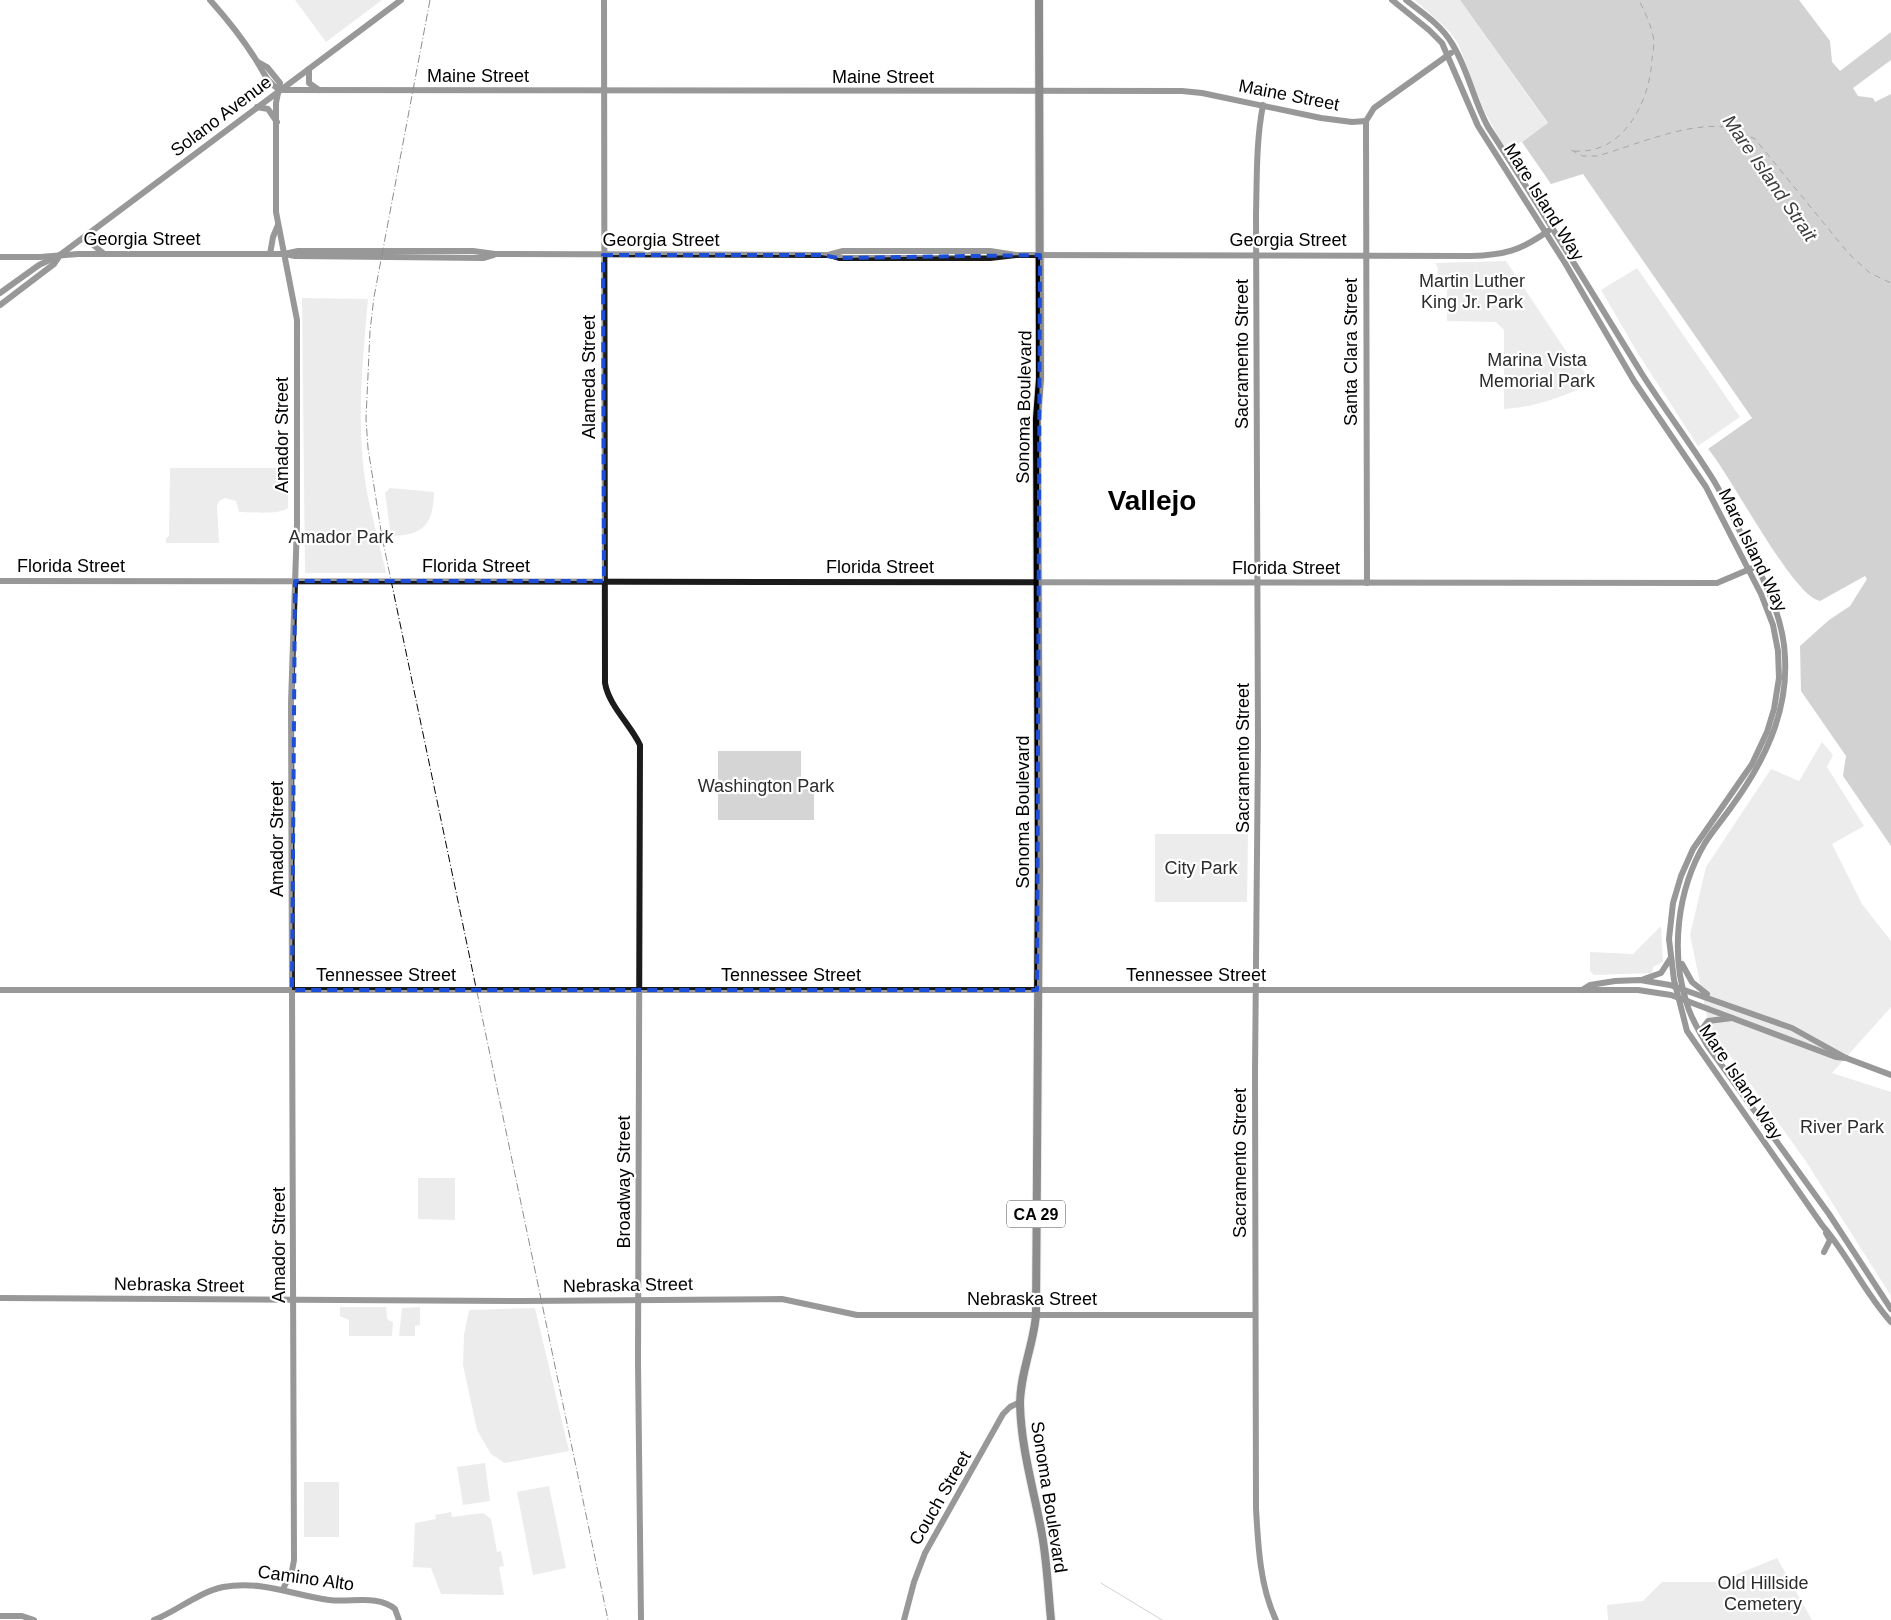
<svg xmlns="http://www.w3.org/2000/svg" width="1891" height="1620" font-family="Arial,sans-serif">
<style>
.green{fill:#d5d5d5}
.water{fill:#9c9c9c}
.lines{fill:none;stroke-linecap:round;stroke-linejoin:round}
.stream{stroke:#9c9c9c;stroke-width:1}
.ferry{stroke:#3d3d3d;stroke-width:1;stroke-dasharray:6 5;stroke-linecap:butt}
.primary-casing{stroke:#dbdbdb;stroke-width:10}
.secondary{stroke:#1b1b1b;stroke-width:6}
.primary{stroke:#000;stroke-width:8}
.rail{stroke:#000;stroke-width:1;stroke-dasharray:8 2.5 1 2.5;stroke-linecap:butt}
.marked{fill:none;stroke:#1d4ed8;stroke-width:4;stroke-dasharray:10 6;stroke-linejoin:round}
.labels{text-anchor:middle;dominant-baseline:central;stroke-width:4.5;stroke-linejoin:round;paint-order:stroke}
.shield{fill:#fff;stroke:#4c4c4c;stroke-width:1}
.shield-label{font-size:16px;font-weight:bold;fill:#000}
.street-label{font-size:18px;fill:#000;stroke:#fff}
.park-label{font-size:18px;fill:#2c2c2c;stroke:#fff}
.water-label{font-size:19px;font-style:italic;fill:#3d3d3d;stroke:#fff}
.town-label{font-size:28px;font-weight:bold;fill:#000;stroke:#fff}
</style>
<rect width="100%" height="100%" fill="#fff"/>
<!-- green -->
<g class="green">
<polygon points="295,0 382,0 326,42"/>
<polygon points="1415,0 1460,0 1548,124 1506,152 1482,106 1458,43 1449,31"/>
<path d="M1506,261l62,93 -2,1 17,15 8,14c-29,13 -55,23 -87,25v-79l-8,-8 -49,-1v-35l-13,-4 -4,-6h7l1,-8 -3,-5z"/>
<polygon points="1637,268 1740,417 1698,446 1639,355 1601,290"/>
<path d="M302,298l66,1c-5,58 -11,115 -4,173 4,34 15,67 22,101h-81z"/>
<path d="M170,468h118v40c-8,7 -37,4 -49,4l-3,-11 -11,-3 -6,3 -2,5 2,37h-53v-4l3,-3z"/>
<path d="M390,488l44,4c-1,33 -10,43 -43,44l-6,-43z"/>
<polygon points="1822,742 1833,755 1827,767 1864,826 1832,844 1862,904 1891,941 1891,1007 1832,1073 1891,1092 1891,1296 1805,1160 1709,1026 1690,935 1706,867 1771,769 1799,781"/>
<polygon points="718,751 801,751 801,784 814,784 814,820 718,820"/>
<polygon points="1155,834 1248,834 1247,902 1155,902"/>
<polygon points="1661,926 1663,962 1653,967 1652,973 1594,975 1590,971 1590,952 1633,954"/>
<polygon points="418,1178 455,1178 455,1220 418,1219"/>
<polygon points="340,1307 386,1307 387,1319 393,1322 392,1336 349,1336 349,1320 340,1316"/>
<polygon points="420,1307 420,1325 415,1326 415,1336 399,1336 402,1308"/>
<polygon points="535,1308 569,1451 505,1463 491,1454 477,1430 463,1365 464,1335 469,1310"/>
<polygon points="485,1463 490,1501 463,1505 457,1467"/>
<rect x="304" y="1482" width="35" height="55"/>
<polygon points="549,1486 566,1568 533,1575 517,1492"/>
<polygon points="451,1512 452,1517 483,1513 491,1519 497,1552 501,1551 504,1566 499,1567 504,1595 441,1594 431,1568 413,1567 415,1523 436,1519 435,1515"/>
<polygon points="1777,1558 1812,1620 1608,1620 1607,1605 1643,1601 1662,1582 1718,1582"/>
</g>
<!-- water -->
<path class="water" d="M1460,0h339l31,41 2,21 8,9 51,-39v28l-38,28 5,8 15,2 2,4 16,-8v752l-48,-70 3,-20 -45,-65 -1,-45 29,-26 21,-14 17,-27 -2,-3 -45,25c-28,-5 -89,-126 -112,-152l44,-31 -169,-244 -32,10 -29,-42 26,-19z"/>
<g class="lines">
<!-- stream -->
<polyline class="stream" points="1101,1583 1162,1620"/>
<!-- ferry -->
<g class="ferry">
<path d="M1571,150l12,6h14c37,-10 98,-38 137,-27 7,3 14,7 21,10l94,115 21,19 21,10"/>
<path d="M1574,151c50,4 76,-50 78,-92 1,-7 3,-16 1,-23 -2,-12 -9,-25 -14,-36"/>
</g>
<!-- primary casing -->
<g class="primary-casing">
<path id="primary" d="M1039,0l1,379 -3,39 2,450 -3,446c-2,30 -16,59 -16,90 1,43 13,83 21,125 6,30 7,61 10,91"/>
</g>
<!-- secondary -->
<g class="secondary">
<path d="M210,0c17,19 33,39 46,60 8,12 10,22 24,30"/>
<path d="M604,0l1,683c4,23 25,41 35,62l-2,618 3,257"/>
<path d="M1392,0l37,30 13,13 36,83 87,137 69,118 72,106 55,107 12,31 5,26 1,27 -5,31 -7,23 -15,32 -59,85 -12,27 -8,27 -4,36 5,41 13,51 9,13 126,181c26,30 42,67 69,97"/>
<path d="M1406,0c16,13 34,24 45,42 17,26 22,58 37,85 53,81 103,164 154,247 23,36 49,70 72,107 13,22 24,47 35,69 17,34 35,70 36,108 3,55 -21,104 -53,148 -9,13 -19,24 -27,37 -28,47 -35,110 -18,161 4,15 13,28 20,41l122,169 62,95"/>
<polyline points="258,62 267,67 280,83 276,103 276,212 297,320 297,524 291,703 294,1560 292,1571 283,1589"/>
<polyline points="309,69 309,83 319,90"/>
<polyline points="280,90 1182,91 1202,93 1321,118 1352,122 1366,121"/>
<path d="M1263,105c-7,36 -6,72 -7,109l2,531 -3,328 1,435c2,37 4,79 20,112"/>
<polyline points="257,107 268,109 277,122"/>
<polyline points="89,233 91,243 103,253"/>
<polyline points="270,254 273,237 278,225"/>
<polyline points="285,254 295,256 484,258 494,255"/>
<path d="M829,255l10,3h151l26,-3 455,1c33,-1 49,-5 77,-25"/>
<polyline points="0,257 40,257 78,254 284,254 298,251 473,251 495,254 828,255 843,251 990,251 1016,255"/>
<polyline points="0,293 39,265 60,255 401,0"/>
<polyline points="0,305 54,264 60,255"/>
<polyline points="0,581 1717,583 1757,566"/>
<polyline points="1367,583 1366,121 1374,108 1451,53"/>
<polyline points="1682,964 1692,982 1707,994"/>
<polyline points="1644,979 1661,973 1670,959"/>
<polyline points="0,990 1638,990 1671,995 1836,1057 1846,1058"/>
<polyline points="1582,990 1590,985 1615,981 1640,980 1670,985 1792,1028 1846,1058 1891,1075"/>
<polyline points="1700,1032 1708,1021 1732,1018"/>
<polyline points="1824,1252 1830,1240 1826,1233"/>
<polyline points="0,1298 521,1301 782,1299 857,1315 1255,1315"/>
<polyline points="0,1616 22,1616 34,1620"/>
<path d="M154,1620c23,-9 45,-28 69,-33 38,-7 70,8 106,13 21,3 49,-6 66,9l4,11"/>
<polyline points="904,1620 914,1582 925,1553 1003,1414 1010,1407 1020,1402"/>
</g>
<!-- primary -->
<use href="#primary" class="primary"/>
<!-- rail -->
<polyline class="rail" points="430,0 374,297 370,331 366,419 368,448 382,537 608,1620"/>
</g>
<!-- marked area -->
<path d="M0 0H1891V1620H0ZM603,255h218l18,3 201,-3 -3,735h-745l3,-409h309z" fill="#fff" fill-opacity=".55" fill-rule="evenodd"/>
<path class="marked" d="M603,255h218l18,3 201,-3 -3,735h-745l3,-409h309z"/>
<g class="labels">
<!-- shield labels -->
<rect class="shield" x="1007" y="1200.5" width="58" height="27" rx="4"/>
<g class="shield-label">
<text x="1036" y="1214">CA 29</text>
</g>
<!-- street labels -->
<g class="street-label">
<text x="478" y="76">Maine Street</text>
<text x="883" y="77">Maine Street</text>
<text transform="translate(1289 95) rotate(11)">Maine Street</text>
<text transform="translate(221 116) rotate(-37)">Solano Avenue</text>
<text transform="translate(1544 202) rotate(58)">Mare Island Way</text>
<text x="142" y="239">Georgia Street</text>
<text x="661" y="240">Georgia Street</text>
<text x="1288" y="240">Georgia Street</text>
<text transform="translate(1351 352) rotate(-90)">Santa Clara Street</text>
<text transform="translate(1242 354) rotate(-90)">Sacramento Street</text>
<text transform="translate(589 377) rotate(-90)">Alameda Street</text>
<text transform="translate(1024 407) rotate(-89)">Sonoma Boulevard</text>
<text transform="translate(282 435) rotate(-90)">Amador Street</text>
<text transform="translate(1753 550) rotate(64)">Mare Island Way</text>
<text x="71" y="566">Florida Street</text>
<text x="476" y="566">Florida Street</text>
<text x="880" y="567">Florida Street</text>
<text x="1286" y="568">Florida Street</text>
<text transform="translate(1243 758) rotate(-90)">Sacramento Street</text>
<text transform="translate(1023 812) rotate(-90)">Sonoma Boulevard</text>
<text transform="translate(277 839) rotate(-90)">Amador Street</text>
<text x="386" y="975">Tennessee Street</text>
<text x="791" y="975">Tennessee Street</text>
<text x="1196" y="975">Tennessee Street</text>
<text transform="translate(1741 1082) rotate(56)">Mare Island Way</text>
<text transform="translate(1240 1163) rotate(-90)">Sacramento Street</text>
<text transform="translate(624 1182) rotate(-90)">Broadway Street</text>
<text transform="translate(279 1245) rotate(-90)">Amador Street</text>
<text transform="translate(179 1285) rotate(1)">Nebraska Street</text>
<text transform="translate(628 1285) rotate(-1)">Nebraska Street</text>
<text x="1032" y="1299">Nebraska Street</text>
<text transform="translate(1049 1497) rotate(81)">Sonoma Boulevard</text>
<text transform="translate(940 1498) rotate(-60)">Couch Street</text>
<text transform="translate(306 1578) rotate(8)">Camino Alto</text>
</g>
<!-- park labels -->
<g class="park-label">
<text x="1472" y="281">Martin Luther<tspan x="1472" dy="21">King Jr. Park</tspan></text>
<text x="1537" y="360">Marina Vista<tspan x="1537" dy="21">Memorial Park</tspan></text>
<text x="341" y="537">Amador Park</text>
<text x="766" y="786">Washington Park</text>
<text x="1201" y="868">City Park</text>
<text x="1842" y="1127">River Park</text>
<text x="1763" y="1583">Old Hillside<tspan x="1763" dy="21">Cemetery</tspan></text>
</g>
<!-- water labels -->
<g class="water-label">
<text transform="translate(1770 178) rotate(55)">Mare Island Strait</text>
</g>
<!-- town labels -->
<g class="town-label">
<text x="1152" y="500">Vallejo</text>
</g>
</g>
</svg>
